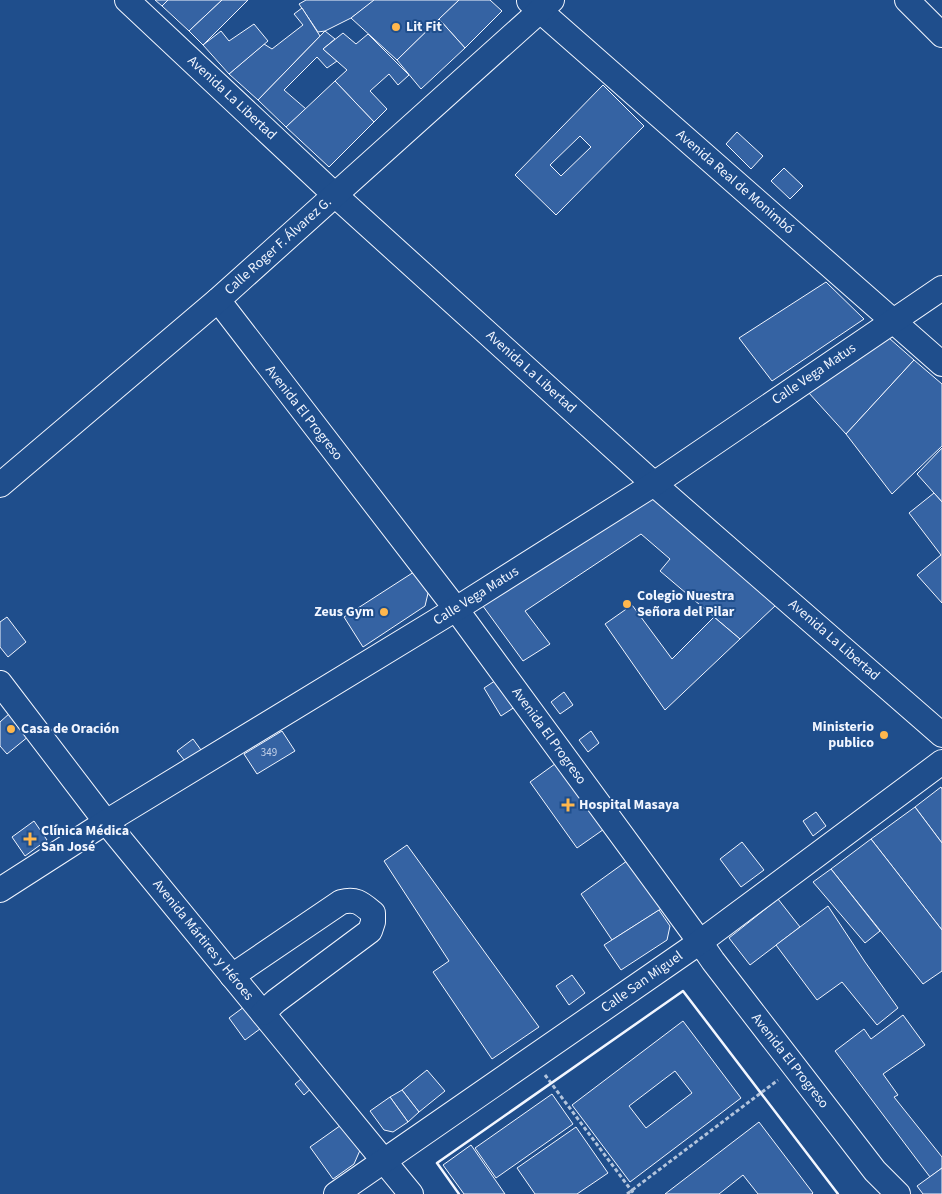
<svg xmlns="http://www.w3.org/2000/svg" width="942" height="1194" font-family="'Source Sans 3',sans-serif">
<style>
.building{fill:#3563a3;stroke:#f2f6ff;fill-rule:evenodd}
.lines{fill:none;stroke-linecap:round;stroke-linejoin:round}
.minor-casing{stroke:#f2f6ff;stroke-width:26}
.path{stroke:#b3c4dc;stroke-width:3;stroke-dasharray:4 2.5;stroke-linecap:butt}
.minor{stroke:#1f4e8c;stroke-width:24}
.wall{stroke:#f2f6ff;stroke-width:2.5}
.poi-dot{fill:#ffb74d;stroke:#1f4e8c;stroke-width:2}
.labels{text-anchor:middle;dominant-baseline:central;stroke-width:4;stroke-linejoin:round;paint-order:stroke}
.number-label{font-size:11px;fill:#c3d1e8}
.poi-label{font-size:14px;font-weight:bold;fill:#f2f6ff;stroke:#1f4e8c;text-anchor:start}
.street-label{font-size:14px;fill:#f2f6ff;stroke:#1f4e8c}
</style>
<rect width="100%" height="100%" fill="#1f4e8c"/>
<!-- building -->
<g class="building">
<polygon points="155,0 168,0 162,6"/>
<polygon points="168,0 222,0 189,31 162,6"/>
<polygon points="222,0 248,0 203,45 189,31"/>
<polygon points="306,0 375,0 351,18 325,31 318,32 299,4"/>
<polygon points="374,0 459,0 397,60 351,18"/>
<polygon points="459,0 490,0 502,11 465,48 439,19"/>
<polygon points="302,8 320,36 258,100 229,74 264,44 272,49 303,25 294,14"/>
<polygon points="439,19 465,48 421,89 397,60"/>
<polygon points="254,24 268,41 229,74 203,45 221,31 229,41"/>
<polygon points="325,31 335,39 323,49 337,61 327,68 317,57 284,90 306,109 286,127 258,100"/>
<polygon points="343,33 356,44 368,34 409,75 398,85 389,74 370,91 387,109 374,122 335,81 347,70 323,49"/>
<polygon points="335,81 374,122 329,167 286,127"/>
<path d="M603,85l41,41 -88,89 -41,-40zM580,136l11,11 -30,29 -11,-11z"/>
<polygon points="737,132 763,156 751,169 726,144"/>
<polygon points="784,168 803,186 790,199 771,181"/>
<polygon points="826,282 864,319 772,381 739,338"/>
<polygon points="889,338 914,360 846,434 808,392"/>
<polygon points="914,360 942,384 942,446 892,494 846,434"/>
<polygon points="942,448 942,502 917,474"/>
<polygon points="934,493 942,502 942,603 917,575 941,555 909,513"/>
<polygon points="650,495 776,605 740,639 660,571 670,559 641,534 525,611 550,644 523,661 480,602"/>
<polygon points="417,570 429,589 425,606 363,647 344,617"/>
<polygon points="632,605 672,659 714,617 740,639 665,710 605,624"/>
<polygon points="7,617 26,642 8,657 0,647 0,622"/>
<polygon points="504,675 521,703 501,716 484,688"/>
<polygon points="564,692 573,705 560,714 551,702"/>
<polygon points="10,713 29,736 7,754 0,746 0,722"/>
<polygon points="282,731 295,751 257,774 244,754"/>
<polygon points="591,731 599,743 588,752 579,740"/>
<polygon points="193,739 201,750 185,761 177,751"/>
<polygon points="559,761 607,827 577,848 530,782"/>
<polygon points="941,787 942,789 942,843 915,807"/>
<polygon points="915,807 942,843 942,930 871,839"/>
<polygon points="816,812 826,826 813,836 803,821"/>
<polygon points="34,821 47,840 25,856 12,837"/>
<polygon points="871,839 942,930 942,971 923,984 831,869"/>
<polygon points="742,842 764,870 741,887 720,859"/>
<polygon points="407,845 539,1027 492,1059 433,972 449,961 384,861"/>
<polygon points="631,858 664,907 612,940 581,894"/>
<polygon points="831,869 880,931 865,943 813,882"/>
<polygon points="778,899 800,927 750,965 729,938"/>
<polygon points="828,906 865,962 898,1008 877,1025 842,982 817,1000 776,945"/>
<polygon points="659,910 670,926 667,940 621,970 604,945"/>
<polygon points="572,975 585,993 569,1005 556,986"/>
<polygon points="252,1001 268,1023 245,1040 229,1018"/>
<polygon points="903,1015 925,1045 883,1074 898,1095 894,1097 942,1157 942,1168 930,1177 835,1051 864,1029 871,1039"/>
<path d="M683,1021l58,77 -111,84 -58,-77zM675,1071l17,22 -46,35 -17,-22z"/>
<polygon points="427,1070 445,1091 419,1112 402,1090"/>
<polygon points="307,1074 316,1084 304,1095 295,1084"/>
<polygon points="402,1090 419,1112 408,1122 390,1097"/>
<polygon points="552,1094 573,1124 496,1178 475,1148"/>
<polygon points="390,1097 408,1122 393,1132 384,1130 370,1111"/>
<polygon points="759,1122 813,1193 812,1194 758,1194 743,1175 719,1194 665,1194"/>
<polygon points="344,1123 361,1148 354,1164 333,1179 310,1147"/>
<polygon points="576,1127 608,1173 577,1194 535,1194 517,1168"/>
<polygon points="471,1145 505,1194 464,1194 443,1165"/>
<polygon points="942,1168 942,1194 923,1194 917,1186"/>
</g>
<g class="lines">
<!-- minor casing -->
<g class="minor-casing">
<g id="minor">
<polyline points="127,0 335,195 654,484 942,735"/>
<polyline points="907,0 942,35"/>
<polyline points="529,1 942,364"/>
<polyline points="218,300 456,609 700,942 713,961 875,1171 898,1194"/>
<polyline points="0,485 218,300 552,0"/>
<polyline points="0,683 106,822 411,1194"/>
<polyline points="0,890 106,822 456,609 654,484 942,288"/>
<path d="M232,976l109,-74c15,-4 20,1 32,11v9l-3,9 -94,70 -13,12"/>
<polyline points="336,1194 700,942 942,762"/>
</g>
</g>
<!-- path -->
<g class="path">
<polyline points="545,1075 634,1194"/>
<polyline points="627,1194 778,1080"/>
</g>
<!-- minor -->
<use href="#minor" class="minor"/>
<!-- wall -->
<polyline class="wall" points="459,1194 437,1163 683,991 838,1194"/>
</g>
<!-- markers -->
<g class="poi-dot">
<circle cx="396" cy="27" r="5"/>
<circle cx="627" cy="604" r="5"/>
<circle cx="384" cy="612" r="5"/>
<circle cx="11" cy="729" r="5"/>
<circle cx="884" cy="735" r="5"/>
<path d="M565.5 797.5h5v5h5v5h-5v5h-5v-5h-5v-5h5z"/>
<path d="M27.5 831.5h5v5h5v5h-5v5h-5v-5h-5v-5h5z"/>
</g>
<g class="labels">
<!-- number labels -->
<g class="number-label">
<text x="269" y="752">349</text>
</g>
<!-- poi labels -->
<g class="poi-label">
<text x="406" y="27">Lit Fit</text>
<text x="637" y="596">Colegio Nuestra<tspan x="637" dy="16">Señora del Pilar</tspan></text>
<text x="374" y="612" text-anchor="end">Zeus Gym</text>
<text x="874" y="727" text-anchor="end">Ministerio<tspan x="874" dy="16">publico</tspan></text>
<text x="21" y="729">Casa de Oración</text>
<text x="579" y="805">Hospital Masaya</text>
<text x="41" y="831">Clínica Médica<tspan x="41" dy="16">San José</tspan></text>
</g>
<!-- street labels -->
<g class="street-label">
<text transform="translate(232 98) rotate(43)">Avenida La Libertad</text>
<text transform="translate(735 182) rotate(41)">Avenida Real de Monimbó</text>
<text transform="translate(278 246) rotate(-42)">Calle Roger F. Álvarez G.</text>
<text transform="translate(531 372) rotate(42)">Avenida La Libertad</text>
<text transform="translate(814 374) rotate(-34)">Calle Vega Matus</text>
<text transform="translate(304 413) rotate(52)">Avenida El Progreso</text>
<text transform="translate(476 596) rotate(-32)">Calle Vega Matus</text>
<text transform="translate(834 640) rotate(41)">Avenida La Libertad</text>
<text transform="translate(549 736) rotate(54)">Avenida El Progreso</text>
<text transform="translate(203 940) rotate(51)">Avenida Mártires y Héroes</text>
<text transform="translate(642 982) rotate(-35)">Calle San Miguel</text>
<text transform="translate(790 1061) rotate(52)">Avenida El Progreso</text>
</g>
</g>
</svg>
